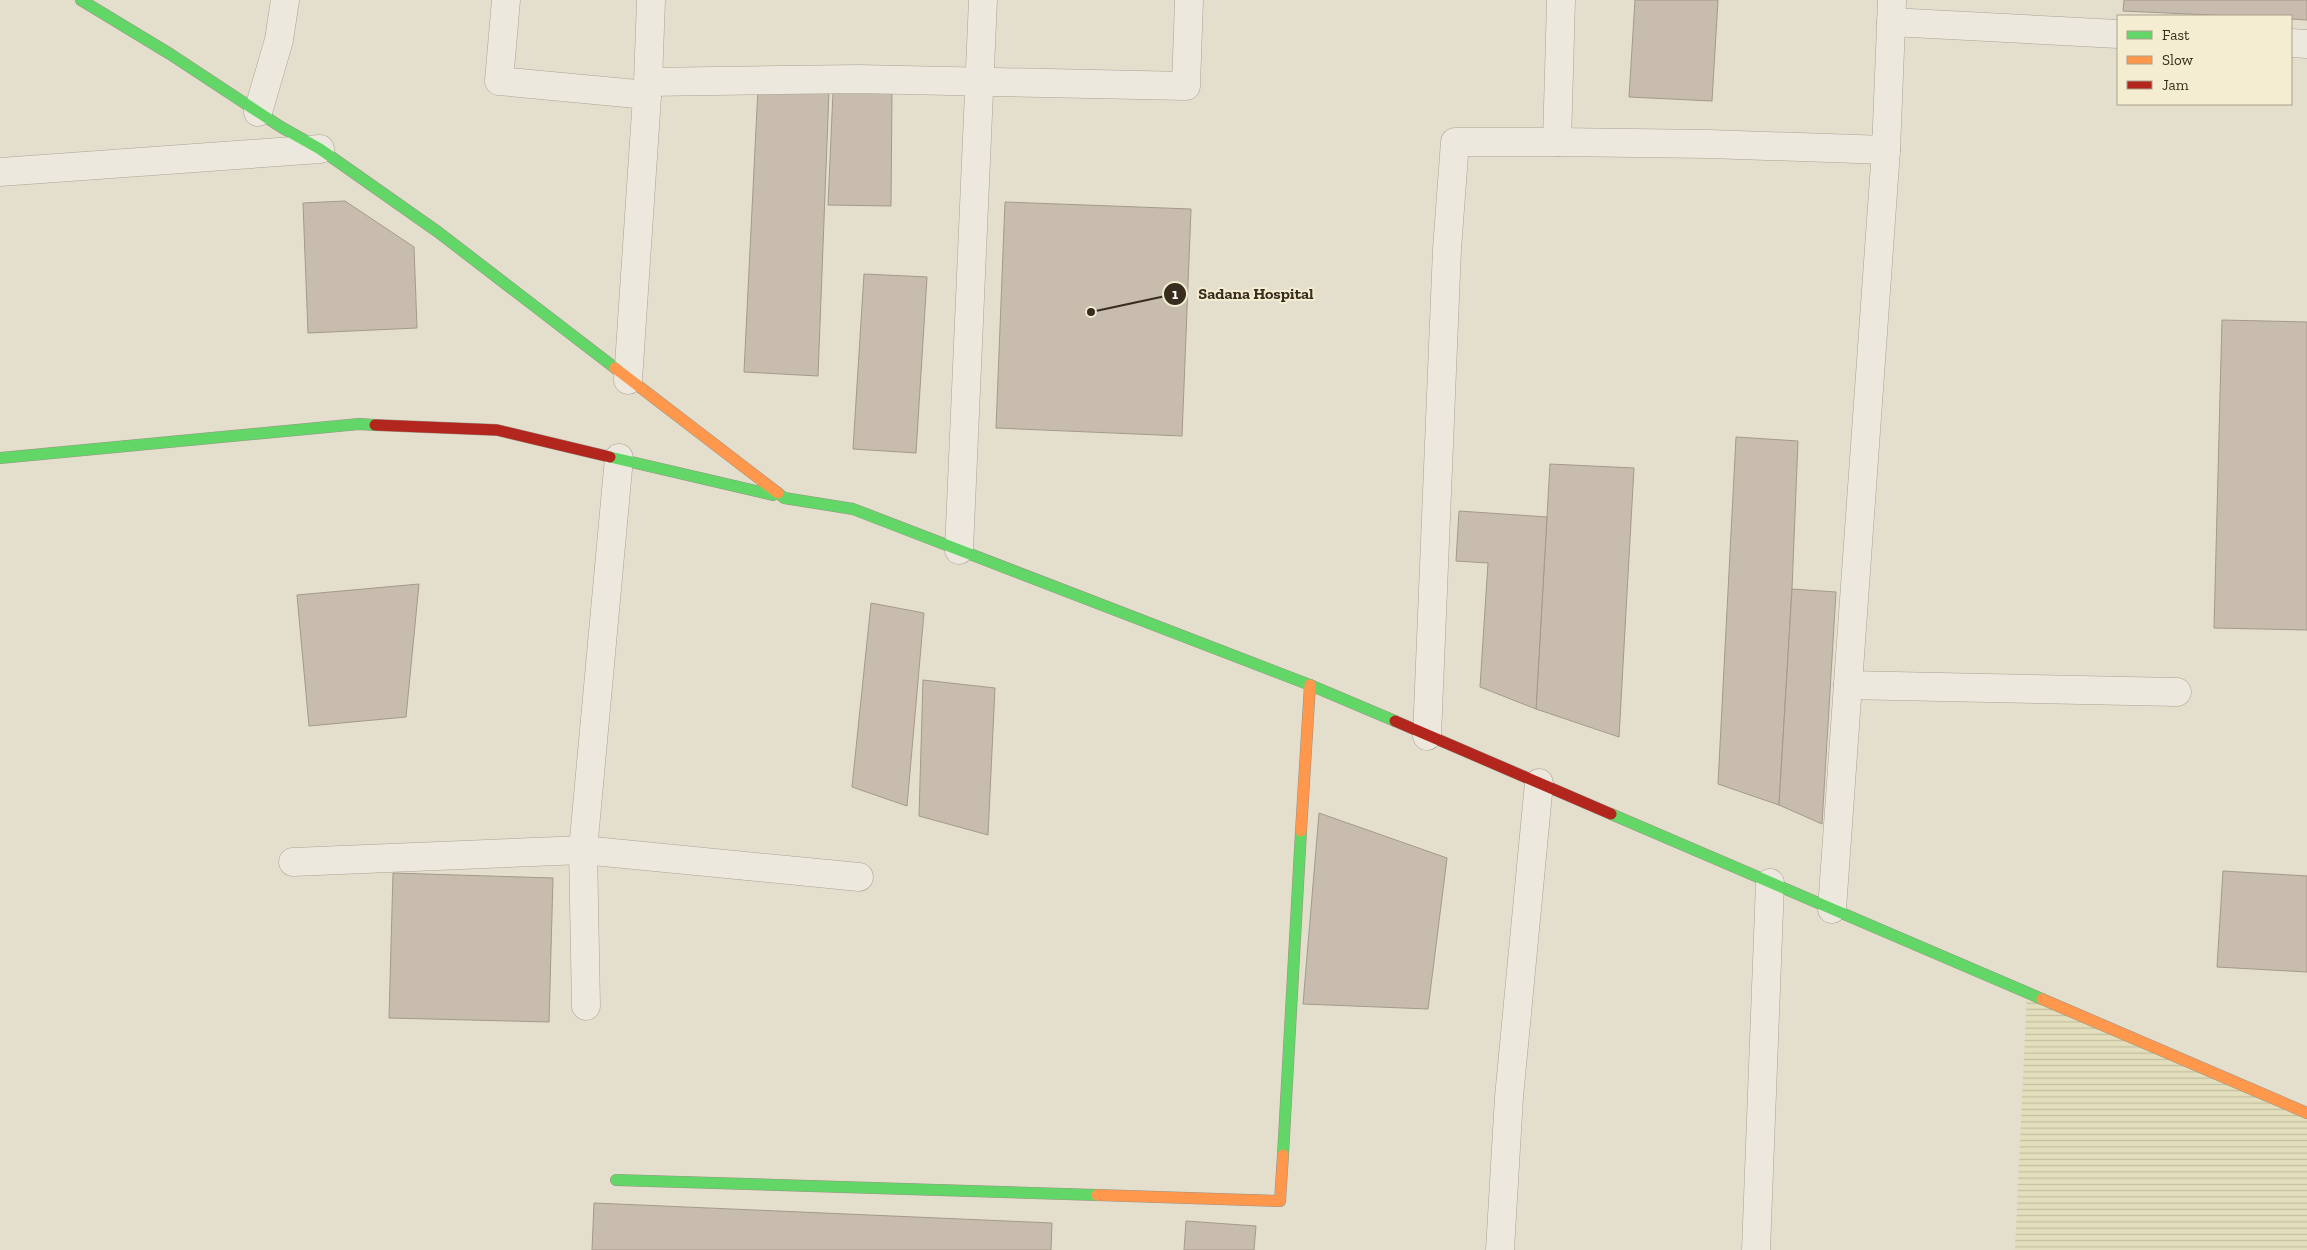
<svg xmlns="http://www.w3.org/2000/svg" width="2307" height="1250" font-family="'Zilla Slab',serif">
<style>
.farmland{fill:url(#farmland-rules)}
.building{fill:#c7bcad;stroke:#a49a8b}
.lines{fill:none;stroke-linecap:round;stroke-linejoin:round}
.street-casing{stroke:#a9a395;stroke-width:29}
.fast-casing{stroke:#989285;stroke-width:12}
.slow-casing{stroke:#989285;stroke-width:12}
.jam-casing{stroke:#989285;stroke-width:12}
.street{stroke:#ece8de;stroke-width:28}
.fast{stroke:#63d668;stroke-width:11}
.slow{stroke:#ff974d;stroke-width:11}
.jam{stroke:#b3261e;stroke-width:11}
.leader{fill:none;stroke:#372c1d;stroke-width:2}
.callout-dot{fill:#372c1d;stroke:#f5edd1;stroke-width:2}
.mark-label{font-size:15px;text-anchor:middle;font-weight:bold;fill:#fff}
.callout-label{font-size:16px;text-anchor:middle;font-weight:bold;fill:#372c1d;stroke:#f5edd1;stroke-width:4;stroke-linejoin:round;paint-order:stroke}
</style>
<defs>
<pattern id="farmland-rules" width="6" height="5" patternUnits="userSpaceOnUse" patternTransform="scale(1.25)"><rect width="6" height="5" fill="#e3dfbc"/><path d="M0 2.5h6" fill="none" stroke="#c3c0a1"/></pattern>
</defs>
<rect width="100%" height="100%" fill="#e4decc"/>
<!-- farmland -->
<polygon class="farmland" points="2027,993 2307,1113 2307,1250 2015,1250"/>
<!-- building -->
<g class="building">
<polygon points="1635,0 1718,0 1712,101 1629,97"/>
<polygon points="2124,0 2307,0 2307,20 2291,19 2291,16 2232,16 2123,11"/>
<polygon points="758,88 829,91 818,376 744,372"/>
<polygon points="892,91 891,206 828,205 833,92"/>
<polygon points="345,201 414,247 417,328 308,333 303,203"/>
<polygon points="1005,202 1191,209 1182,436 996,428"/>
<polygon points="864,274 927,277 916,453 853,449"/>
<polygon points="2222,320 2307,322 2307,630 2214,628"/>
<polygon points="1736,437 1798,441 1792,589 1779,805 1718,784"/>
<polygon points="1550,464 1634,468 1619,737 1536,709"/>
<polygon points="1459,511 1547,517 1536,709 1480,687 1488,563 1456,561"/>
<polygon points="419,584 406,717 309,726 297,595"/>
<polygon points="1792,589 1836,592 1822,824 1779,805"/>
<polygon points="871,603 924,613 907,806 852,787"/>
<polygon points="923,680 995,688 988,835 919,816"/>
<polygon points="1319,813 1447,858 1428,1009 1303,1004"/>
<polygon points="2223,871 2307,876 2307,972 2217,967"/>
<polygon points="393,873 553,878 549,1022 389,1018"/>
<polygon points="594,1203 1052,1223 1051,1250 592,1250"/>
<polygon points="1186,1221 1256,1226 1254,1250 1184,1250"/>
</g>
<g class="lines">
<!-- street casing -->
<g class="street-casing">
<g id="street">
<polyline points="506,0 499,81 647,95"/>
<polyline points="1891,22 2118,34"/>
<polyline points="2291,43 2307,44"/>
<polyline points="648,82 858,79 1186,86 1189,0"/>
<polyline points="258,112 279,40 285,0"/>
<polyline points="1557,142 1709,144 1886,150 1892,0"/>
<polyline points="0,172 320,149"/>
<polyline points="628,380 648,82 651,0"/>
<polyline points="959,550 983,0"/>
<polyline points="1848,685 2177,692"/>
<polyline points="1427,736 1447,249 1455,142 1557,142 1561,0"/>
<polyline points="293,862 583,850 859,877"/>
<polyline points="1832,909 1886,150"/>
<polyline points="586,1006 583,850 619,458"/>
<polyline points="1500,1250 1509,1097 1539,783"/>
<polyline points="1756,1250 1770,883"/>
</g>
</g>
<!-- fast casing -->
<g class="fast-casing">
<g id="fast">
<polyline points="81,0 170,54 281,127 320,149 438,232 615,368"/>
<polyline points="610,457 773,495"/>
<polyline points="0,458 359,424 375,425"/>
<polyline points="778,493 784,498 853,509 1310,685 1395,721"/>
<polyline points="1611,814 2042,999"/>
<polyline points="1283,1155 1301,831"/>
<polyline points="616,1180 1097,1195"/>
</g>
</g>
<!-- slow casing -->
<g class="slow-casing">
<g id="slow">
<polyline points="615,368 778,493"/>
<polyline points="1301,831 1310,685"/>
<polyline points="2042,999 2307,1113"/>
<polyline points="1097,1195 1280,1201 1283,1155"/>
</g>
</g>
<!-- jam casing -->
<g class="jam-casing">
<g id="jam">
<polyline points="375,425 497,430 610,457"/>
<polyline points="1395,721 1611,814"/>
</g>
</g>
<!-- street -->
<use href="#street" class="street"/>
<!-- fast -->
<use href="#fast" class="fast"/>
<!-- slow -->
<use href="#slow" class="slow"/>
<!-- jam -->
<use href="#jam" class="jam"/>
</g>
<!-- callouts -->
<path class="leader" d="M1091 312L1175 294"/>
<g class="callout-dot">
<circle cx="1091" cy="312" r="5"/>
<circle cx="1175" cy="294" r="12"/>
</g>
<g class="mark-label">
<text x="1175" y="299">1</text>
</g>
<g class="callout-label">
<text x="1256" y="299">Sadana Hospital</text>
</g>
<!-- legend -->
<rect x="2117" y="15" width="175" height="90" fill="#f5edd1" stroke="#a9a089"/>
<rect x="2127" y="31" width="25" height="8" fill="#63d668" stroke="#a9a089"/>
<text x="2162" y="40" font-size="15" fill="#372c1d">Fast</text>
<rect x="2127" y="56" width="25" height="8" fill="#ff974d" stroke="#a9a089"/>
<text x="2162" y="65" font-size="15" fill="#372c1d">Slow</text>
<rect x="2127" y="81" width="25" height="8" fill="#b3261e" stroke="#a9a089"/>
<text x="2162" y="90" font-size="15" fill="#372c1d">Jam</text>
</svg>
